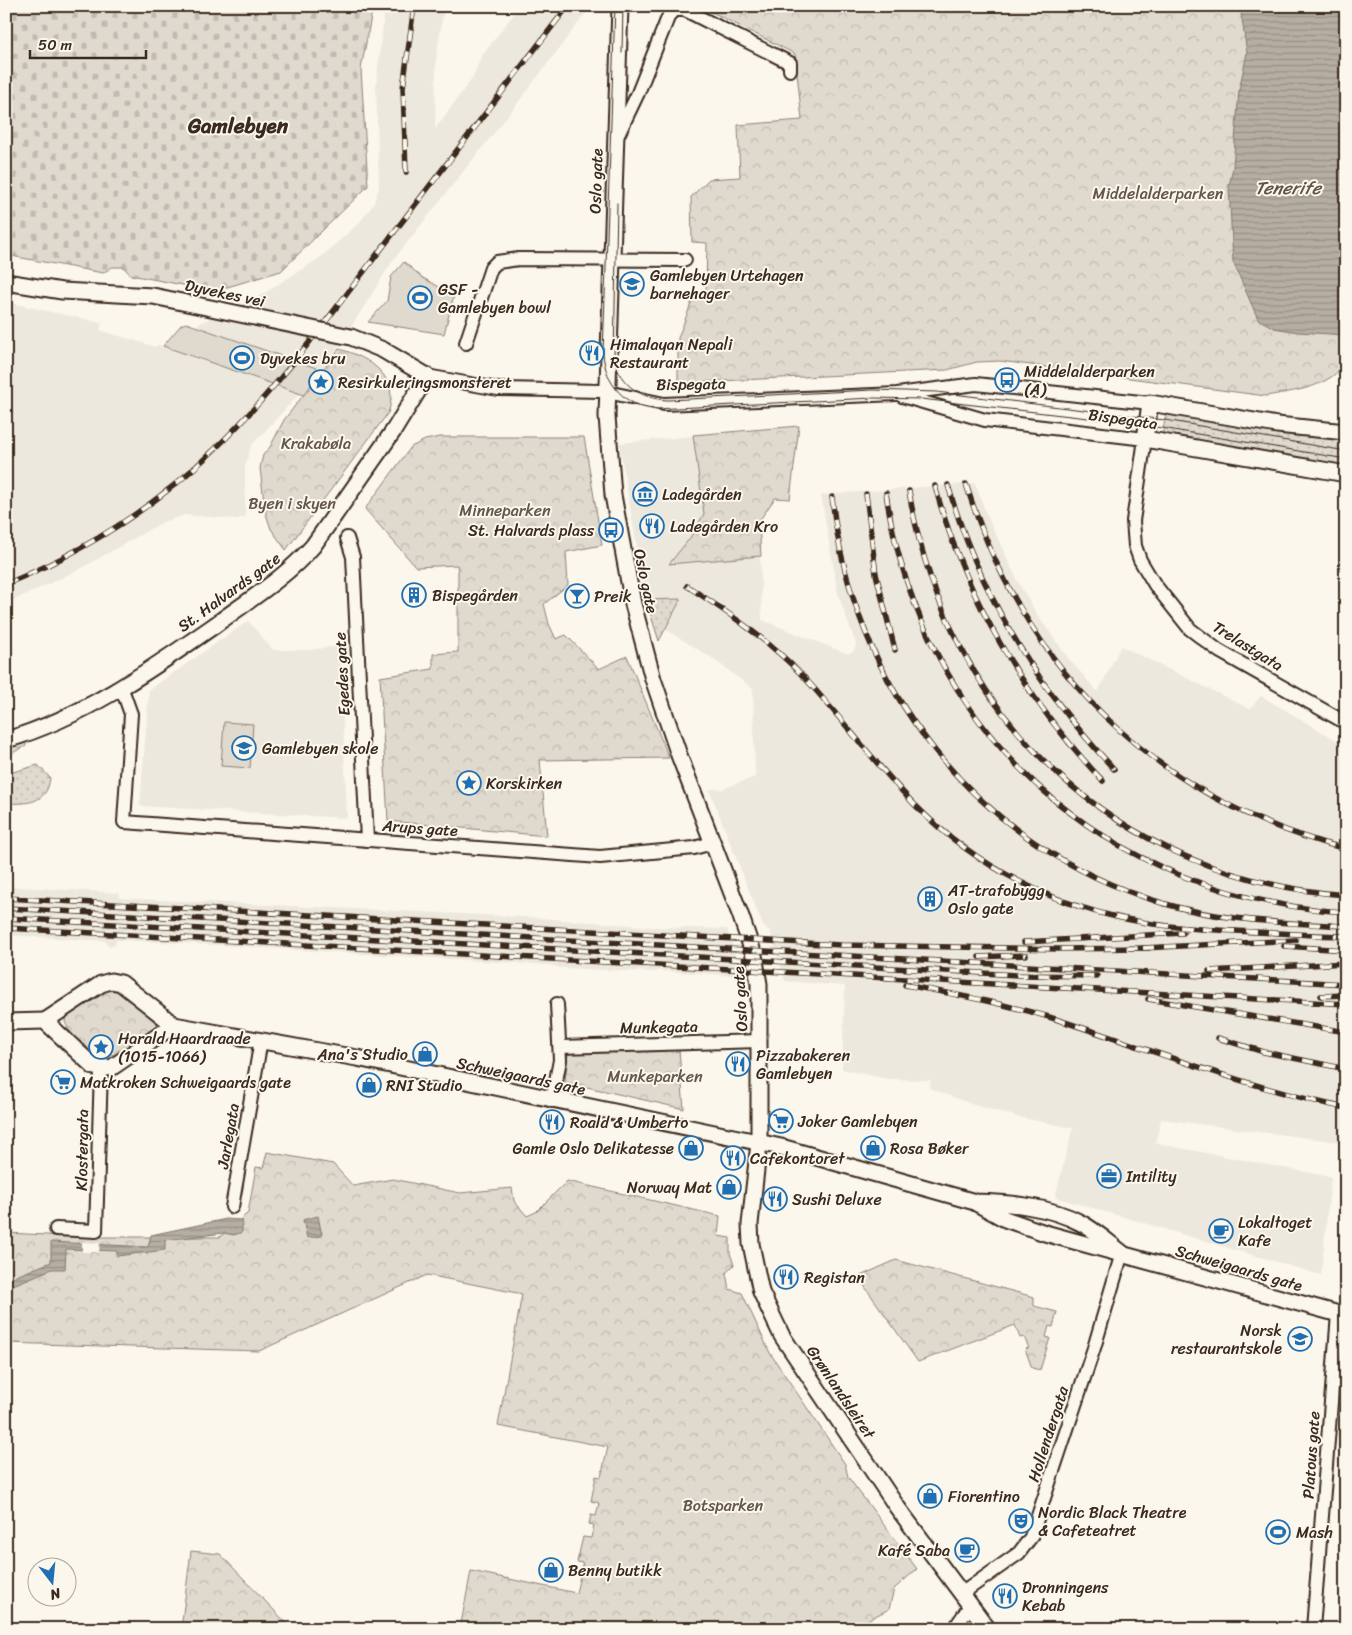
<svg xmlns="http://www.w3.org/2000/svg" width="1352" height="1635" font-family="Sriracha,sans-serif">
<style>
.built{fill:#ede8dd}
.grass{fill:url(#grass-dots);stroke:#8d8276}
.forest{fill:url(#forest-crowns);stroke:#8d8276}
.cemetery{fill:url(#cemetery-stones);stroke:#8d8276}
.pitch{fill:#dfd9ce;stroke:#8d8276}
.water{fill:url(#water-rules);stroke:#85796d}
.pier{fill:#fbf7ec}
.lines{fill:none;stroke-linecap:round;stroke-linejoin:round}
.minor-casing{stroke:#3b2a1e;stroke-width:16}
.tertiary-casing{stroke:#3b2a1e;stroke-width:19}
.minor{stroke:#fbf7ec;stroke-width:12}
.tertiary{stroke:#fbf7ec;stroke-width:15}
.tram{stroke:#3b2a1e;stroke-width:1}
.rail-casing{stroke:#3b2a1e;stroke-width:5.5}
.rail{stroke:#fbf7ec;stroke-width:4;stroke-dasharray:11;stroke-linecap:butt}
.tertiary-bridge-casing{stroke:#3b2a1e;stroke-width:19;stroke-linecap:butt}
.tertiary-bridge{stroke:#fbf7ec;stroke-width:15}
.labels{text-anchor:middle;dominant-baseline:central;stroke-width:4;stroke-linejoin:round;paint-order:stroke}
.street-label{font-size:16px;fill:#3b2a1e;stroke:#fbf7ec}
.park-label{font-size:16px;fill:#64564a;stroke:#fbf7ec}
.poi-label{font-size:16px;fill:#3b2a1e;stroke:#fbf7ec;text-anchor:start}
.water-label{font-size:18px;font-style:italic;fill:#605246;stroke:#fbf7ec}
.district-label{font-size:21px;font-weight:bold;fill:#3b2a1e;stroke:#fbf7ec}
</style>
<defs>
<pattern id="grass-dots" width="8" height="8" patternUnits="userSpaceOnUse" patternTransform="scale(1.25)"><rect width="8" height="8" fill="#dfd9ce"/><path d="M2 2h.1M6 6h.1" fill="none" stroke="#c0bab0" stroke-width="1.8" stroke-linecap="round"/></pattern>
<pattern id="forest-crowns" width="20" height="18" patternUnits="userSpaceOnUse" patternTransform="scale(1.25)"><rect width="20" height="18" fill="#dfd9ce"/><path d="M2 6a3 3 0 1 1 6 0M12 15a3 3 0 1 1 6 0" fill="none" stroke="#c0bab0"/></pattern>
<pattern id="cemetery-stones" width="16" height="16" patternUnits="userSpaceOnUse" patternTransform="scale(1.25)"><rect width="16" height="16" fill="#dfd9ce"/><path d="M2 7V4a2 2 0 0 1 4 0v3zM10 15v-3a2 2 0 0 1 4 0v3z" fill="#c0bab0"/></pattern>
<pattern id="water-rules" width="6" height="5" patternUnits="userSpaceOnUse" patternTransform="scale(1.25)"><rect width="6" height="5" fill="#b6aea2"/><path d="M0 2.5h6" fill="none" stroke="#958e83"/></pattern>
</defs>
<rect width="100%" height="100%" fill="#fbf7ec"/>
<filter id="ink" filterUnits="userSpaceOnUse"><feTurbulence type="fractalNoise" baseFrequency=".02" numOctaves="2"/><feDisplacementMap in="SourceGraphic" scale="10" xChannelSelector="R" yChannelSelector="G"/><feConvolveMatrix kernelMatrix="1 2 1 2 8 2 1 2 1" color-interpolation-filters="sRGB"/></filter>
<g filter="url(#ink)">
<!-- built -->
<g class="built">
<polygon points="385,6 444,6 436,59 435,129 473,77 481,57 520,6 591,6 517,104 394,259 328,363 251,446 245,466 245,517 236,519 184,515 161,523 80,569 6,604 6,302 102,323 100,330 156,347 157,345 163,346 202,322 258,297 321,257 358,224 373,205 379,188 376,85"/>
<polygon points="799,426 790,499 775,498 759,521 762,620 848,654 854,651 856,644 838,594 821,495 975,483 986,513 1017,580 1036,613 1068,658 1098,692 1121,646 1250,709 1261,696 1346,746 1346,1143 1161,1119 1155,1143 1331,1177 1321,1275 1055,1197 1073,1128 1018,1117 974,1105 929,1088 931,1080 887,1079 842,1069 845,986 785,981 770,931 763,926 709,789 722,789 755,777 753,689 712,658 665,629 681,599 646,600 619,443"/>
<polygon points="248,621 273,650 308,650 340,646 347,818 140,806 149,690"/>
<polygon points="6,886 119,893 119,898 526,917 654,927 727,929 742,976 662,971 662,970 653,972 562,968 550,965 181,943 116,940 115,946 111,946 106,945 106,941 6,935"/>
</g>
<!-- grass -->
<g class="grass">
<polygon points="1166,413 1276,433 1309,432 1344,437 1345,463 1343,462 1342,469 1162,437"/>
<polygon points="681,599 659,641 646,600"/>
<polygon points="26,743 26,746 6,756 6,749"/>
<path d="M38,765l12,13c-3,26 -23,26 -44,25v-29z"/>
</g>
<!-- forest -->
<g class="forest">
<path d="M700,6h646v355c-15,27 -53,30 -80,35l-266,-35 -23,1 -30,8 -269,13v-45l16,-42 12,-5 1,-48 -15,-1 -1,-45 18,-18 31,-2 -2,-52 64,-5 -7,-66z"/>
<path d="M339,349c31,8 62,29 49,64l-102,137 -15,-21 -6,-18 -5,-43 3,-13 7,-8 14,-27z"/>
<polygon points="799,426 790,499 775,498 759,521 761,556 669,564 690,538 704,514 693,435"/>
<polygon points="440,437 584,437 602,545 566,552 568,585 544,604 549,624 556,639 566,635 599,669 627,656 669,758 540,760 547,836 388,821 380,677 433,669 433,654 458,652 458,573 457,565 416,567 365,509 411,447 425,440"/>
<path d="M108,990l12,1 37,30v7l-37,26c-21,5 -47,-12 -55,-32l1,-7 34,-23z"/>
<polygon points="639,1050 679,1050 684,1109 565,1082 568,1053"/>
<polygon points="267,1152 333,1164 353,1186 393,1179 460,1193 512,1188 514,1201 527,1216 536,1212 567,1181 720,1216 718,1236 730,1238 730,1253 734,1265 726,1273 729,1289 742,1293 770,1353 845,1464 848,1477 917,1569 894,1589 889,1609 850,1629 460,1629 471,1571 576,1593 583,1563 577,1562 583,1537 591,1538 594,1525 589,1524 591,1515 596,1516 599,1503 591,1501 596,1476 601,1477 608,1447 498,1426 522,1294 427,1275 259,1351 6,1343 6,1233 87,1237 220,1237 248,1213 256,1167 263,1168"/>
<polygon points="896,1260 1034,1297 1034,1306 1057,1312 1053,1327 1049,1326 1046,1337 1050,1338 1040,1370 1032,1368 1025,1349 1029,1348 1024,1337 1020,1338 1015,1325 918,1362 858,1277"/>
<polygon points="191,1551 220,1554 292,1629 181,1629"/>
</g>
<!-- cemetery -->
<polygon class="cemetery" points="6,6 373,6 361,69 368,186 281,271 214,291 131,275 123,267 112,267 103,273 6,255"/>
<!-- pitch -->
<g class="pitch">
<polygon points="404,262 423,278 454,295 444,334 368,322 387,301 391,277"/>
<polygon points="186,323 322,370 304,395 163,346 181,325"/>
<polygon points="224,722 253,724 250,768 221,766"/>
</g>
<!-- water -->
<g class="water">
<polygon points="1240,6 1346,6 1346,335 1298,332 1274,328 1258,319 1233,262 1229,186 1233,167 1239,90 1247,53"/>
<polygon points="318,1216 322,1236 307,1238 303,1220"/>
<polygon points="226,1219 242,1220 242,1232 234,1235 224,1233 165,1240 165,1250 117,1256 117,1251 66,1249 65,1269 52,1269 6,1288 6,1280 51,1262 51,1242 148,1247 151,1235"/>
</g>
<!-- pier -->
<polygon class="pier" points="82,1242 100,1243 99,1252 82,1252"/>
<g class="lines">
<!-- minor casing -->
<g class="minor-casing">
<g id="minor">
<polyline points="617,137 638,93 669,15 674,10 685,10 790,63 790,70"/>
<polyline points="466,343 491,268 497,262 519,259 685,260"/>
<polyline points="427,376 498,389 602,391 664,404 897,394 976,384 1150,403"/>
<polyline points="902,396 985,420 1145,439 1133,521 1135,546 1140,560 1155,585 1190,629 1219,651 1346,723"/>
<polyline points="347,538 353,557 367,840"/>
<polyline points="122,689 131,714 124,822 600,857 694,848 712,843"/>
<polyline points="560,1047 760,1041"/>
<polyline points="552,1101 560,1060 557,1004"/>
<polyline points="232,1207 261,1040"/>
<polyline points="56,1229 96,1231 101,1070"/>
<polyline points="961,1594 1019,1553 1031,1537 1094,1348 1122,1253"/>
<polyline points="954,1629 970,1606"/>
<polyline points="1313,1629 1338,1314"/>
</g>
</g>
<!-- tertiary casing -->
<g class="tertiary-casing">
<g id="tertiary">
<polyline points="620,6 607,416 613,495 633,604 653,679 679,755 740,914 754,955 759,984 759,1143 750,1224 751,1244 761,1292 782,1336 897,1507 988,1629"/>
<polyline points="6,282 62,291 153,296 201,306"/>
<polyline points="1346,432 1277,425 1150,403 1145,439 1346,474"/>
<path d="M6,740c78,-23 143,-69 209,-115 34,-25 70,-47 98,-79l81,-116 33,-54 -44,-26 -32,-13"/>
<polyline points="45,1021 94,1067 111,1068 174,1025"/>
<polyline points="45,1021 101,984 111,981 121,983 174,1025"/>
<polyline points="6,1022 45,1021"/>
<path d="M174,1025l183,33 424,89 194,55c35,1 74,4 106,21 15,8 28,20 41,30"/>
<polyline points="976,1203 1005,1219 1045,1233 1346,1316"/>
</g>
</g>
<!-- minor -->
<use href="#minor" class="minor"/>
<!-- tertiary -->
<use href="#tertiary" class="tertiary"/>
<!-- tram -->
<g class="tram">
<path d="M615,6l-12,347c2,31 22,54 53,56l217,-11 48,1 211,24 214,36"/>
<polyline points="622,53 623,6"/>
<path d="M617,203l-3,156c6,26 27,40 54,41l205,-10 64,2 228,28 181,31"/>
</g>
<!-- rail casing -->
<g class="rail-casing">
<g id="rail">
<polyline points="406,172 403,88 414,6"/>
<path d="M966,484c58,186 190,316 380,365"/>
<path d="M948,485c31,109 89,202 166,284"/>
<path d="M935,486c30,111 89,212 168,295"/>
<path d="M909,491c37,226 207,387 437,404"/>
<path d="M886,493c35,239 220,405 460,419"/>
<polyline points="866,494 876,574 895,650"/>
<path d="M832,497c20,191 145,350 330,406 60,18 122,20 184,23"/>
<path d="M6,584c77,-32 149,-77 209,-135 64,-62 116,-135 170,-205 61,-79 122,-158 183,-238"/>
<path d="M687,586c42,27 81,54 115,89 39,42 73,89 113,130 61,62 142,103 227,117 38,7 76,8 114,10 30,1 60,4 90,4"/>
<polyline points="6,898 841,945 1058,949 1149,948"/>
<polyline points="6,908 1346,984"/>
<polyline points="6,918 1017,975 1097,976"/>
<polyline points="6,928 1346,1004"/>
<polyline points="1024,942 1183,933"/>
<polyline points="1284,946 1346,950"/>
<polyline points="1143,948 1296,940"/>
<polyline points="979,957 1026,955"/>
<polyline points="1209,971 1346,963"/>
<path d="M905,985c48,9 97,18 144,32 99,31 195,70 297,91"/>
<polyline points="1321,996 1346,995"/>
<polyline points="1148,999 1346,1032"/>
<polyline points="1218,1038 1264,1052 1346,1069"/>
</g>
</g>
<!-- rail -->
<use href="#rail" class="rail"/>
<!-- tertiary-bridge casing -->
<g class="tertiary-bridge-casing">
<polyline id="tertiary-bridge" points="201,306 351,337"/>
</g>
<!-- tertiary-bridge -->
<use href="#tertiary-bridge" class="tertiary-bridge"/>
</g>
</g>
<!-- icons -->
<defs>
<g id="school-ring" transform="scale(1.25)"><circle r="9.5" fill="#fbf7ec" stroke="#1f6fb2" stroke-width="1.5"/><path d="M0-5L7-2L0 1L-7-2ZM-4 1L0 2.5L4 1V4Q0 6-4 4Z" fill="#1f6fb2"/></g>
<g id="stadium-ring" transform="scale(1.25)"><circle r="9.5" fill="#fbf7ec" stroke="#1f6fb2" stroke-width="1.5"/><path d="M0-5a6.5 5 0 1 0 0 10a6.5 5 0 1 0 0-10ZM-3.5-1.8h7v3.6h-7Z" fill="#1f6fb2"/></g>
<g id="restaurant-ring" transform="scale(1.25)"><circle r="9.5" fill="#fbf7ec" stroke="#1f6fb2" stroke-width="1.5"/><path d="M-5-6h1v4h1v-4h1v4h1v-4h1v5L-1.5 .5V6h-2V.5L-5-1ZM5-6V6H3V1.5H1.5Q1.5-4 5-6Z" fill="#1f6fb2"/></g>
<g id="bus-ring" transform="scale(1.25)"><circle r="9.5" fill="#fbf7ec" stroke="#1f6fb2" stroke-width="1.5"/><path d="M-5-6H5V4H4V6H2V4H-2V6H-4V4H-5ZM-3.5-4V0h7V-4ZM-3.5 1.2v1.5H-2V1.2ZM2 1.2v1.5H3.5V1.2Z" fill="#1f6fb2"/></g>
<g id="sight-ring" transform="scale(1.25)"><circle r="9.5" fill="#fbf7ec" stroke="#1f6fb2" stroke-width="1.5"/><path d="M0-6L1.8-2.2L6-1.7L2.9 1.2L3.7 5.4L0 3.3L-3.7 5.4L-2.9 1.2L-6-1.7L-1.8-2.2Z" fill="#1f6fb2"/></g>
<g id="museum-ring" transform="scale(1.25)"><circle r="9.5" fill="#fbf7ec" stroke="#1f6fb2" stroke-width="1.5"/><path d="M0-6L6-3V-2H-6V-3ZM-5-1h2V3h-2ZM-1-1h2V3h-2ZM3-1h2V3H3ZM-6 4H6V6H-6Z" fill="#1f6fb2"/></g>
<g id="building-ring" transform="scale(1.25)"><circle r="9.5" fill="#fbf7ec" stroke="#1f6fb2" stroke-width="1.5"/><path d="M-4-6H4V6H1V3H-1V6H-4ZM-2.5-4.3h1.7v1.8h-1.7ZM.8-4.3h1.7v1.8H.8ZM-2.5-1h1.7V.8h-1.7ZM.8-1h1.7V.8H.8Z" fill="#1f6fb2"/></g>
<g id="bar-ring" transform="scale(1.25)"><circle r="9.5" fill="#fbf7ec" stroke="#1f6fb2" stroke-width="1.5"/><path d="M-6-5H6L.8 .8V4.5H3.5V6h-7V4.5H-.8V.8Z" fill="#1f6fb2"/></g>
<g id="shop-ring" transform="scale(1.25)"><circle r="9.5" fill="#fbf7ec" stroke="#1f6fb2" stroke-width="1.5"/><path d="M-5-2.5h2.3a2.7 3.5 0 0 1 5.4 0H5L5.5 6h-11ZM-1.5-2.5h3a1.5 2.3 0 0 0-3 0Z" fill="#1f6fb2"/></g>
<g id="supermarket-ring" transform="scale(1.25)"><circle r="9.5" fill="#fbf7ec" stroke="#1f6fb2" stroke-width="1.5"/><path d="M-6-5.5h2.5l.6 2H6L4.5 2H-2.5L-4.4-4H-6ZM-1.5 3.2a1.3 1.3 0 1 0 .1 0ZM3 3.2a1.3 1.3 0 1 0 .1 0Z" fill="#1f6fb2"/></g>
<g id="office-ring" transform="scale(1.25)"><circle r="9.5" fill="#fbf7ec" stroke="#1f6fb2" stroke-width="1.5"/><path d="M-6-3h4V-5.5h4V-3h4V5H-6ZM-1-4.5V-3h2v-1.5ZM-6 0V1H6V0Z" fill="#1f6fb2"/></g>
<g id="cafe-ring" transform="scale(1.25)"><circle r="9.5" fill="#fbf7ec" stroke="#1f6fb2" stroke-width="1.5"/><path d="M-5.5-4.5H6V0H3Q3 3.5 0 3.5H-2.5Q-5.5 3.5-5.5 0ZM3-3.2v2h1.7v-2ZM-6 4.5H4V6H-6Z" fill="#1f6fb2"/></g>
<g id="theatre-ring" transform="scale(1.25)"><circle r="9.5" fill="#fbf7ec" stroke="#1f6fb2" stroke-width="1.5"/><path d="M-5-5.5Q0-4 5-5.5V0Q5 5 0 6Q-5 5-5 0ZM-3.3-2.5H-1v1.5H-3.3ZM1-2.5H3.3v1.5H1ZM-2.8 1Q0 5.5 2.8 1Z" fill="#1f6fb2"/></g>
</defs>
<g fill-rule="evenodd">
<use href="#school-ring" x="632" y="284"/>
<use href="#stadium-ring" x="420" y="298"/>
<use href="#restaurant-ring" x="592" y="353"/>
<use href="#stadium-ring" x="242" y="358"/>
<use href="#bus-ring" x="1007" y="380"/>
<use href="#sight-ring" x="321" y="382"/>
<use href="#museum-ring" x="645" y="494"/>
<use href="#restaurant-ring" x="652" y="526"/>
<use href="#bus-ring" x="611" y="530"/>
<use href="#building-ring" x="414" y="595"/>
<use href="#bar-ring" x="577" y="596"/>
<use href="#school-ring" x="244" y="748"/>
<use href="#sight-ring" x="469" y="783"/>
<use href="#building-ring" x="930" y="899"/>
<use href="#sight-ring" x="101" y="1047"/>
<use href="#shop-ring" x="425" y="1054"/>
<use href="#restaurant-ring" x="738" y="1064"/>
<use href="#supermarket-ring" x="63" y="1082"/>
<use href="#shop-ring" x="369" y="1085"/>
<use href="#supermarket-ring" x="781" y="1121"/>
<use href="#restaurant-ring" x="552" y="1122"/>
<use href="#shop-ring" x="691" y="1148"/>
<use href="#shop-ring" x="873" y="1148"/>
<use href="#restaurant-ring" x="733" y="1158"/>
<use href="#office-ring" x="1109" y="1176"/>
<use href="#shop-ring" x="729" y="1187"/>
<use href="#restaurant-ring" x="775" y="1199"/>
<use href="#cafe-ring" x="1221" y="1231"/>
<use href="#restaurant-ring" x="786" y="1277"/>
<use href="#school-ring" x="1300" y="1339"/>
<use href="#shop-ring" x="930" y="1496"/>
<use href="#theatre-ring" x="1021" y="1521"/>
<use href="#stadium-ring" x="1278" y="1532"/>
<use href="#cafe-ring" x="967" y="1550"/>
<use href="#shop-ring" x="551" y="1570"/>
<use href="#restaurant-ring" x="1005" y="1596"/>
</g>
<g class="labels">
<!-- street labels -->
<g class="street-label">
<text transform="translate(596 181) rotate(-88)">Oslo gate</text>
<text transform="translate(225 293) rotate(12)">Dyvekes vei</text>
<text transform="translate(691 384) rotate(-1)">Bispegata</text>
<text transform="translate(1123 419) rotate(8)">Bispegata</text>
<text transform="translate(646 581) rotate(78)">Oslo gate</text>
<text transform="translate(229 592) rotate(-36)">St. Halvards gate</text>
<text transform="translate(1248 646) rotate(32)">Trelastgata</text>
<text transform="translate(342 674) rotate(-93)">Egedes gate</text>
<text transform="translate(420 828) rotate(4)">Arups gate</text>
<text transform="translate(740 999) rotate(-93)">Oslo gate</text>
<text transform="translate(659 1027) rotate(-1)">Munkegata</text>
<text transform="translate(521 1076) rotate(12)">Schweigaards gate</text>
<text transform="translate(228 1136) rotate(-80)">Jarlegata</text>
<text transform="translate(82 1150) rotate(-89)">Klostergata</text>
<text transform="translate(1239 1268) rotate(16)">Schweigaards gate</text>
<text transform="translate(841 1392) rotate(56)">Grønlandsleiret</text>
<text transform="translate(1048 1434) rotate(-72)">Hollendergata</text>
<text transform="translate(1311 1455) rotate(-86)">Platous gate</text>
</g>
<!-- park labels -->
<g class="park-label">
<text x="1158" y="193">Middelalderparken</text>
<text x="316" y="443">Krakabøla</text>
<text x="292" y="503">Byen i skyen</text>
<text x="505" y="510">Minneparken</text>
<text x="655" y="1076">Munkeparken</text>
<text x="723" y="1505">Botsparken</text>
</g>
<!-- poi labels -->
<g class="poi-label">
<text x="650" y="275">Gamlebyen Urtehagen<tspan x="650" dy="18">barnehager</tspan></text>
<text x="438" y="289">GSF -<tspan x="438" dy="18">Gamlebyen bowl</tspan></text>
<text x="610" y="344">Himalayan Nepali<tspan x="610" dy="18">Restaurant</tspan></text>
<text x="260" y="358">Dyvekes bru</text>
<text x="1024" y="371">Middelalderparken<tspan x="1024" dy="18">(A)</tspan></text>
<text x="338" y="382">Resirkuleringsmonsteret</text>
<text x="662" y="494">Ladegården</text>
<text x="670" y="526">Ladegården Kro</text>
<text x="594" y="530" text-anchor="end">St. Halvards plass</text>
<text x="432" y="595">Bispegården</text>
<text x="594" y="596">Preik</text>
<text x="262" y="748">Gamlebyen skole</text>
<text x="486" y="783">Korskirken</text>
<text x="948" y="890">AT-trafobygg<tspan x="948" dy="18">Oslo gate</tspan></text>
<text x="118" y="1038">Harald Haardraade<tspan x="118" dy="18">(1015-1066)</tspan></text>
<text x="408" y="1054" text-anchor="end">Ana's Studio</text>
<text x="756" y="1055">Pizzabakeren<tspan x="756" dy="18">Gamlebyen</tspan></text>
<text x="80" y="1082">Matkroken Schweigaards gate</text>
<text x="386" y="1085">RNI Studio</text>
<text x="798" y="1121">Joker Gamlebyen</text>
<text x="570" y="1122">Roald &amp; Umberto</text>
<text x="674" y="1148" text-anchor="end">Gamle Oslo Delikatesse</text>
<text x="890" y="1148">Rosa Bøker</text>
<text x="750" y="1158">Cafekontoret</text>
<text x="1126" y="1176">Intility</text>
<text x="712" y="1187" text-anchor="end">Norway Mat</text>
<text x="792" y="1199">Sushi Deluxe</text>
<text x="1238" y="1222">Lokaltoget<tspan x="1238" dy="18">Kafe</tspan></text>
<text x="804" y="1277">Registan</text>
<text x="1282" y="1330" text-anchor="end">Norsk<tspan x="1282" dy="18">restaurantskole</tspan></text>
<text x="948" y="1496">Fiorentino</text>
<text x="1038" y="1512">Nordic Black Theatre<tspan x="1038" dy="18">&amp; Cafeteatret</tspan></text>
<text x="1296" y="1532">Mash</text>
<text x="950" y="1550" text-anchor="end">Kafé Saba</text>
<text x="568" y="1570">Benny butikk</text>
<text x="1022" y="1587">Dronningens<tspan x="1022" dy="18">Kebab</tspan></text>
</g>
<!-- water labels -->
<g class="water-label">
<text x="1288" y="188">Tenerife</text>
</g>
<!-- district labels -->
<g class="district-label">
<text x="238" y="126">Gamlebyen</text>
</g>
</g>
<!-- margin -->
<rect width="1352" height="1635" fill="none" stroke="#fbf7ec" stroke-width="25"/>
<rect x="12" y="12" width="1327" height="1610" fill="none" stroke="#3b2a1e" stroke-width="2" filter="url(#ink)"/>
<!-- north arrow -->
<g transform="translate(52 1582) rotate(164)"><circle r="24" fill="#fbf7ec" stroke="#aea59a"/>
<path d="M0-4L9 19L0 12L-9 19Z" fill="#1f6fb2"/>
<text y="-8" font-size="14" font-weight="bold" text-anchor="middle" fill="#3b2a1e">N</text>
</g>
<!-- scale -->
<path d="M30 50v8h116v-8" fill="none" stroke="#3b2a1e" stroke-width="2.5"/>
<text x="38" y="50" font-size="15" fill="#3b2a1e" stroke="#fbf7ec" stroke-width="4" paint-order="stroke">50 m</text>
</svg>
